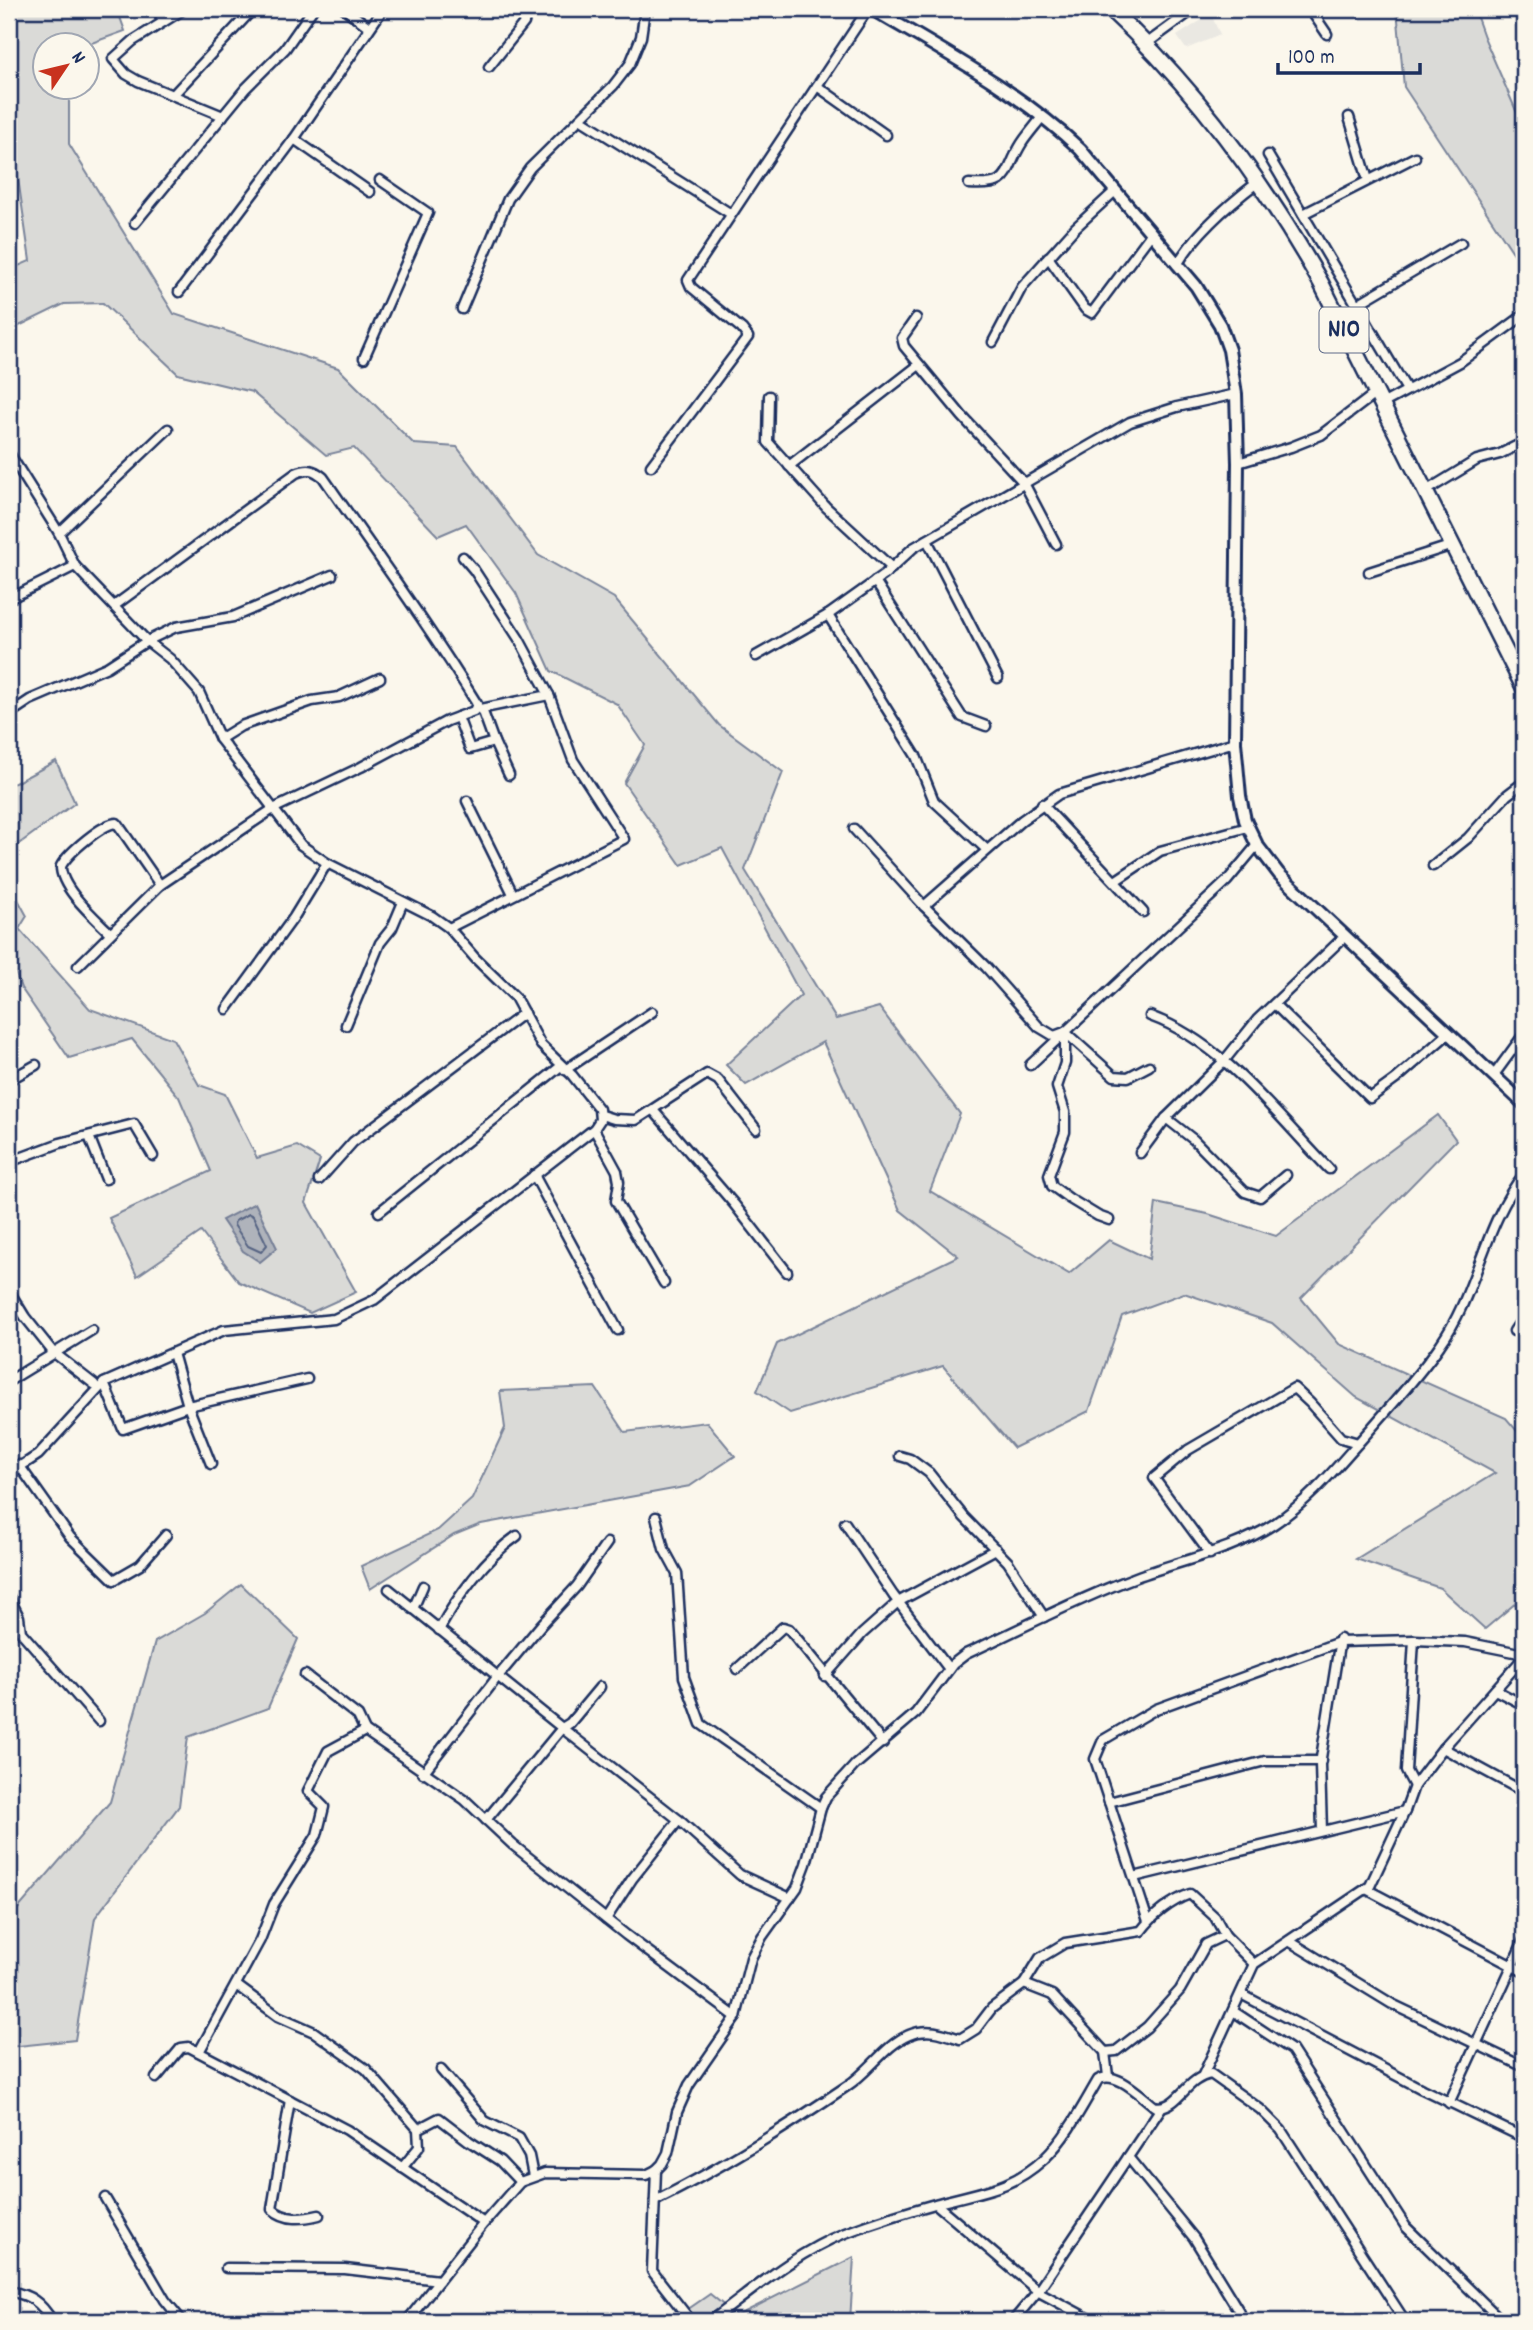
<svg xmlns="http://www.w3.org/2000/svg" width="1533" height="2330" font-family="Dekko,sans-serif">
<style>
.built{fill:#eae8e2}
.green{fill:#dadad7;stroke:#7a849a;stroke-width:2}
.water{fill:#afb3bb;stroke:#747e96;stroke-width:2}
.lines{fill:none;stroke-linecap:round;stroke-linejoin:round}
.shore{stroke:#566483;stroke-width:2}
.street-casing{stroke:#1b2f5e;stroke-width:13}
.secondary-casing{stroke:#1b2f5e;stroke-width:16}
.highway-casing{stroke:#1b2f5e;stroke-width:19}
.street{stroke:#fbf7ec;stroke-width:8}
.secondary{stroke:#fbf7ec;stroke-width:10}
.highway{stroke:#fbf7ec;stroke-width:14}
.labels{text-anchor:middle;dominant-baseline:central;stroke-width:6;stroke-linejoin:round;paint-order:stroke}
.shield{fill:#fbf7ec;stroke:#5e6b89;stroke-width:2}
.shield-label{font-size:26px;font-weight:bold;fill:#1b2f5e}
</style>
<rect width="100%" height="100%" fill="#fbf7ec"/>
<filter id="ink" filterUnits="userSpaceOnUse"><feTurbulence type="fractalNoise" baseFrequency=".0143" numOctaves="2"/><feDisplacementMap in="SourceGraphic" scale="14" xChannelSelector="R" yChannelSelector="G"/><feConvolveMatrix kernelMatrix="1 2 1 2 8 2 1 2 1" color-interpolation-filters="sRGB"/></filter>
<g filter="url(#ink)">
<!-- built -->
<polygon class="built" points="1211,14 1220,35 1186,49 1177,36"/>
<!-- green -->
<g class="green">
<polygon points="15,9 117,9 125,31 86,45 46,46 46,88 69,88 69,144 174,314 338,368 414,444 457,447 538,555 614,598 719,725 783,772 745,870 836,1019 879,1007 960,1114 930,1191 1069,1274 1109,1240 1149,1259 1156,1203 1208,1214 1276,1236 1438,1115 1456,1140 1301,1298 1339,1344 1506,1418 1524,1439 1524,1596 1485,1629 1440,1588 1356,1559 1495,1473 1356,1397 1272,1323 1184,1293 1122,1316 1089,1411 1014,1448 943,1366 790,1413 757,1391 777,1344 958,1256 900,1210 823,1042 746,1085 726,1065 801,995 722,848 681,865 624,783 645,745 617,704 551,671 516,593 466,524 438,536 354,448 326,455 252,392 178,374 103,303 64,304 9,331 9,270 30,261 11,130 9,130 9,79"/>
<polygon points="1397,9 1474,9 1484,37 1524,129 1524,269 1404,87"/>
<polygon points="56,761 75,803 9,851 9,784 15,783"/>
<polygon points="9,883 27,916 19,929 90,1009 173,1039 199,1085 225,1094 257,1158 297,1146 320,1160 306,1203 356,1292 310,1313 239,1282 201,1232 137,1276 109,1218 211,1171 179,1097 132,1039 69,1058 21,988 9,956 11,939 9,935"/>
<polygon points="595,1387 625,1432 707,1422 735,1456 690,1486 481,1524 454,1535 370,1589 361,1566 438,1530 472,1499 505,1428 500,1391"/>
<polygon points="241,1584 298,1639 268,1708 188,1737 179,1806 95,1918 75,2040 9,2047 9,1907 17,1910 110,1802 155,1642 205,1613"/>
<polygon points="854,2257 850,2321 671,2321 710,2294 737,2316"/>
</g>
<!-- water -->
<polygon class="water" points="255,1203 277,1248 260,1262 243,1251 222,1220"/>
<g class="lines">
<!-- shore -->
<polygon class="shore" points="249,1214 253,1216 267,1245 261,1252 248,1246 234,1225 235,1221"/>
<!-- street casing -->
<g class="street-casing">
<g id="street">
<polyline points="158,9 163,22"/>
<polyline points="184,9 133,41 113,59 126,74 138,81 223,116"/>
<polyline points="345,9 369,27"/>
<polyline points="1310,9 1327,34"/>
<polyline points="1146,44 1194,9"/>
<polyline points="489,67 524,23 526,13 522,9"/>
<polyline points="817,86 886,135"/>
<polyline points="173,95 253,9"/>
<polyline points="1349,117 1368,180"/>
<polyline points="580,119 731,214"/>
<polyline points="294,139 370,192"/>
<polyline points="1268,155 1407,390"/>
<path d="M969,184c44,3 34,-11 53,-41 6,-9 14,-18 20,-26"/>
<polyline points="1303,214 1415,157"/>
<polyline points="135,223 245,89 285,49 313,9"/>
<polyline points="1048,257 1085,309 1092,313 1151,234"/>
<path d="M1177,265c19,-33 52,-61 81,-83"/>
<polyline points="179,292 294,139 383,9"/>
<polyline points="1356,305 1461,243"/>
<polyline points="462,309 508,199 530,168 613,86 630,64 641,37 645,9"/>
<polyline points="916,318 902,338 904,346 962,416 1024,483 1056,544"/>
<polyline points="993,342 1022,287 1075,228 1115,191"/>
<polyline points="364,358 428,213 380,180"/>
<polyline points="769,396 768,442 826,507 892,568"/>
<polyline points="1382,404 1460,362 1524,315"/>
<polyline points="9,453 59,533 75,566 147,641 170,659 199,692 220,739 301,845 327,863 432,916 449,928 475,958 515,997 541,1045 572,1075 599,1109 600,1120 594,1129 374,1300 334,1319 224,1330 104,1383 38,1455 9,1474"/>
<polyline points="1238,463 1291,447 1321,435 1376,393"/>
<polyline points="651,466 748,337 742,329 691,287 688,280 868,9"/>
<polyline points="789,466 919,365"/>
<polyline points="1426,491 1477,460 1500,454 1524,442"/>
<polyline points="59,533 168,429"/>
<polyline points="927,540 998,678"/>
<polyline points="1369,572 1453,545"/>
<polyline points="875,581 962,717 986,726"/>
<polyline points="9,599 75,566"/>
<polyline points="828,615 916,756 934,801 987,850"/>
<polyline points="756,656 828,615 884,575 913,548 1130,422 1177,407 1236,394"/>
<polyline points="480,709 549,695"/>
<polyline points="9,714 30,700 107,667 147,641 176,627 233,617 332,575"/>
<polyline points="458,717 470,749 494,742 482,709"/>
<polyline points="220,739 241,726 312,701 339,697 380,678"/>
<polyline points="494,742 509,775"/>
<polyline points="467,801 513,894"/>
<polyline points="1042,804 1143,912"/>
<polyline points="854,829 924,906 986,967 1039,1027 1054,1036 1062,1033"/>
<polyline points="1433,866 1468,838 1507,795 1524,782"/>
<polyline points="1115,881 1160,851 1248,827"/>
<polyline points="924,906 1022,820 1059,794 1235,742"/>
<polyline points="449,928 624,839 573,760 549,695 519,639 474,570 463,557"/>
<path d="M110,933c-15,-15 -50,-45 -49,-67 7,-13 42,-43 56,-43l43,62"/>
<path d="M78,966l82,-81 113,-76 88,-42 86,-46 27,-10 3,-7c-48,-78 -102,-152 -154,-227 -10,-8 -15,-9 -27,-4l-182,133"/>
<polyline points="1274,1004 1370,1098 1396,1079 1449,1033"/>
<polyline points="227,1009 294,917 327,863"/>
<path d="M1150,1016c74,27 125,98 179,153"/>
<polyline points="346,1025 380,943 392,928 403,902"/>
<polyline points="1065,1032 1065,1063 1057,1087 1065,1112 1065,1132 1049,1175 1052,1186 1070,1199 1098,1216 1109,1220"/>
<polyline points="1065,1032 1114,1076 1128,1077 1149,1066"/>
<polyline points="1030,1065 1227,881 1257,845"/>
<polyline points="565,1070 652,1012"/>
<polyline points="1494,1075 1524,1034"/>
<polyline points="9,1080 36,1065"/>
<polyline points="653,1110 734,1204 787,1272"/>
<polyline points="601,1115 614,1119 636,1120 707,1074 718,1080 756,1129"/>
<polyline points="1166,1118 1194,1140 1245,1192 1260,1197 1286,1175"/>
<polyline points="594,1129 617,1171 619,1182 616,1201 664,1283"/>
<polyline points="89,1136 106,1179"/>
<polyline points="1140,1153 1166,1118 1224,1061 1257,1020 1345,936"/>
<polyline points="9,1162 60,1143 134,1124 153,1156"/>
<polyline points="534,1175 618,1330"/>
<polyline points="319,1180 353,1142 524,1013"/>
<polyline points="379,1212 561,1066"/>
<polyline points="9,1291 25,1317 53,1352 94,1384"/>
<polyline points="1514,1331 1524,1316"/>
<polyline points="9,1381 92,1330"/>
<polyline points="104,1383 123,1429 188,1406 173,1353"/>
<polyline points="900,1456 910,1459 929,1473 964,1517 1008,1562 1044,1617"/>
<polyline points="211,1464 188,1406 307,1379"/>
<polyline points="19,1465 70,1537 114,1580 140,1565 166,1535"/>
<polyline points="656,1517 664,1549 677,1573 684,1677 701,1724 821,1808"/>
<polyline points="845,1523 893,1595 949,1669"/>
<polyline points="1210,1554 1154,1478 1188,1450 1294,1388 1310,1403 1341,1438 1358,1443"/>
<polyline points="389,1589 562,1728 486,1820"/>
<polyline points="9,1597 19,1617 21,1632 99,1721"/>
<polyline points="413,1609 423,1586"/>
<path d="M439,1630c18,-33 47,-73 78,-94"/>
<polyline points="737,1669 783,1627 789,1629 883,1743"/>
<polyline points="305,1675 358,1716 365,1731 465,1800 513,1845 626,1935 736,2017"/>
<polyline points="825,1676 862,1634 898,1602 996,1549"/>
<polyline points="600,1687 570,1723 562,1728 679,1820 740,1875 790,1898"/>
<polyline points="1495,1690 1524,1705"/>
<polyline points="1443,1748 1524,1792"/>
<polyline points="423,1773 495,1680 541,1625 577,1586 607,1543"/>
<polyline points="1414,1786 1406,1771 1414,1640"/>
<polyline points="1109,1802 1265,1761 1321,1761"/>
<polyline points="1322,1831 1320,1764 1340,1639"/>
<polyline points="1134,1877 1405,1811"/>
<polyline points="1366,1889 1524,1972"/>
<polyline points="606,1919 632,1879 679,1820"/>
<polyline points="1148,1921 1095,1759 1103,1740 1156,1709 1339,1642 1414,1640 1465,1642 1524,1654"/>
<polyline points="1289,1941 1392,2004 1524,2067"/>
<path d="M1024,1984l16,-26 25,-15 76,-12c12,-16 30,-30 49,-37l25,23 10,18 29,29"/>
<polyline points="236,1985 278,2016 314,2032 366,2069 418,2129 419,2147 402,2168"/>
<polyline points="1241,1994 1422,2089 1524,2138"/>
<polyline points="1233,2011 1292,2050 1406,2227 1502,2321"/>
<polyline points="199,2052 260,1940 274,1904 317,1835 324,1807 308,1791 328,1751 365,1731"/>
<polyline points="1105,2052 1116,2051 1147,2027 1180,1990 1206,1944 1225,1935"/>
<polyline points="441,2070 485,2121 519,2138 529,2156 533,2176"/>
<polyline points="1203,2075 1254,1964 1370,1886 1405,1811 1414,1786 1443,1748 1524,1657"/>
<polyline points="156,2078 181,2048 189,2047 347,2130 484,2223"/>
<path d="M290,2100l-18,109c14,12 30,10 47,6"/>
<polyline points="1449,2103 1524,1940"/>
<polyline points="418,2129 439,2118 469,2141 500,2161 520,2182"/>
<polyline points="1128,2157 1194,2238 1240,2313 1242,2321"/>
<polyline points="656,2170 652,2271 691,2321"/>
<polyline points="105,2198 165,2300 182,2321"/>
<path d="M655,2201c67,-33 130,-73 192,-115 22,-14 38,-41 62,-51 18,-8 34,-2 51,4l16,-10 16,-21 32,-24 28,11 53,57 3,24"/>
<polyline points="936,2204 1039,2292 1093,2321"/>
<polyline points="226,2268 345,2269 439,2280"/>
<path d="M9,2291c21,4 32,11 43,30"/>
<path d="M407,2321l77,-98 36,-41 25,-9 101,2 10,-5 6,-6 6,-11 9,-41 12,-27 47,-68 15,-59 11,-21 35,-49 9,-24 15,-56 5,-11 29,-32 61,-52 37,-49 13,-10c56,-26 111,-55 170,-77 46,-17 96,-26 138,-53 39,-26 64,-59 95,-93 24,-28 50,-55 71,-86 37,-52 44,-121 84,-171"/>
<path d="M711,2321c42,-31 84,-68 134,-88 32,-12 64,-22 97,-31 40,-11 68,-12 102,-43 23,-22 38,-52 54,-79 17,-11 43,16 56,26 23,6 31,-28 57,-32l49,35 21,21 124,191"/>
<polyline points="1013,2321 1038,2291 1161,2108"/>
</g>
</g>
<!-- secondary casing -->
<g class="secondary-casing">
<path id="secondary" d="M872,9c71,42 148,83 208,140l116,137 24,39 9,25 7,44 2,69 -3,279 5,54 5,24 12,25 22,29 245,230"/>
</g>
<!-- highway casing -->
<g class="highway-casing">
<path id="highway" d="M1110,9c85,79 154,173 211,274l203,405"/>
</g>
<!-- street -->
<use href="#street" class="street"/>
<!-- secondary -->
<use href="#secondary" class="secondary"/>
<!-- highway -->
<use href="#highway" class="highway"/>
</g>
</g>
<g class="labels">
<!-- shield labels -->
<rect class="shield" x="1319.5" y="307.5" width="49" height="45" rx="5"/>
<g class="shield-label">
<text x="1344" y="330">N10</text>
</g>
</g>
<!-- margin -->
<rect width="1533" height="2330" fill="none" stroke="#fbf7ec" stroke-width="35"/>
<rect x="18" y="18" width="1498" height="2295" fill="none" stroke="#1b2f5e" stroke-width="2.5" filter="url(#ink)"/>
<!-- north arrow -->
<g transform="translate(66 66) rotate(55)"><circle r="33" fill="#fbf7ec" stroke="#a1a7b3" stroke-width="2"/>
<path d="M0-5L12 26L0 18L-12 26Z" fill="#c8321e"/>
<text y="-10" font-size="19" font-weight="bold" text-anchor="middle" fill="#1b2f5e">N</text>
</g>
<!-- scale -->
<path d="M1278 63v10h142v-10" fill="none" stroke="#1b2f5e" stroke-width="3.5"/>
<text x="1288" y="63" font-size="21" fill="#1b2f5e" stroke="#fbf7ec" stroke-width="5" paint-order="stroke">100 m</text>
</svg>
